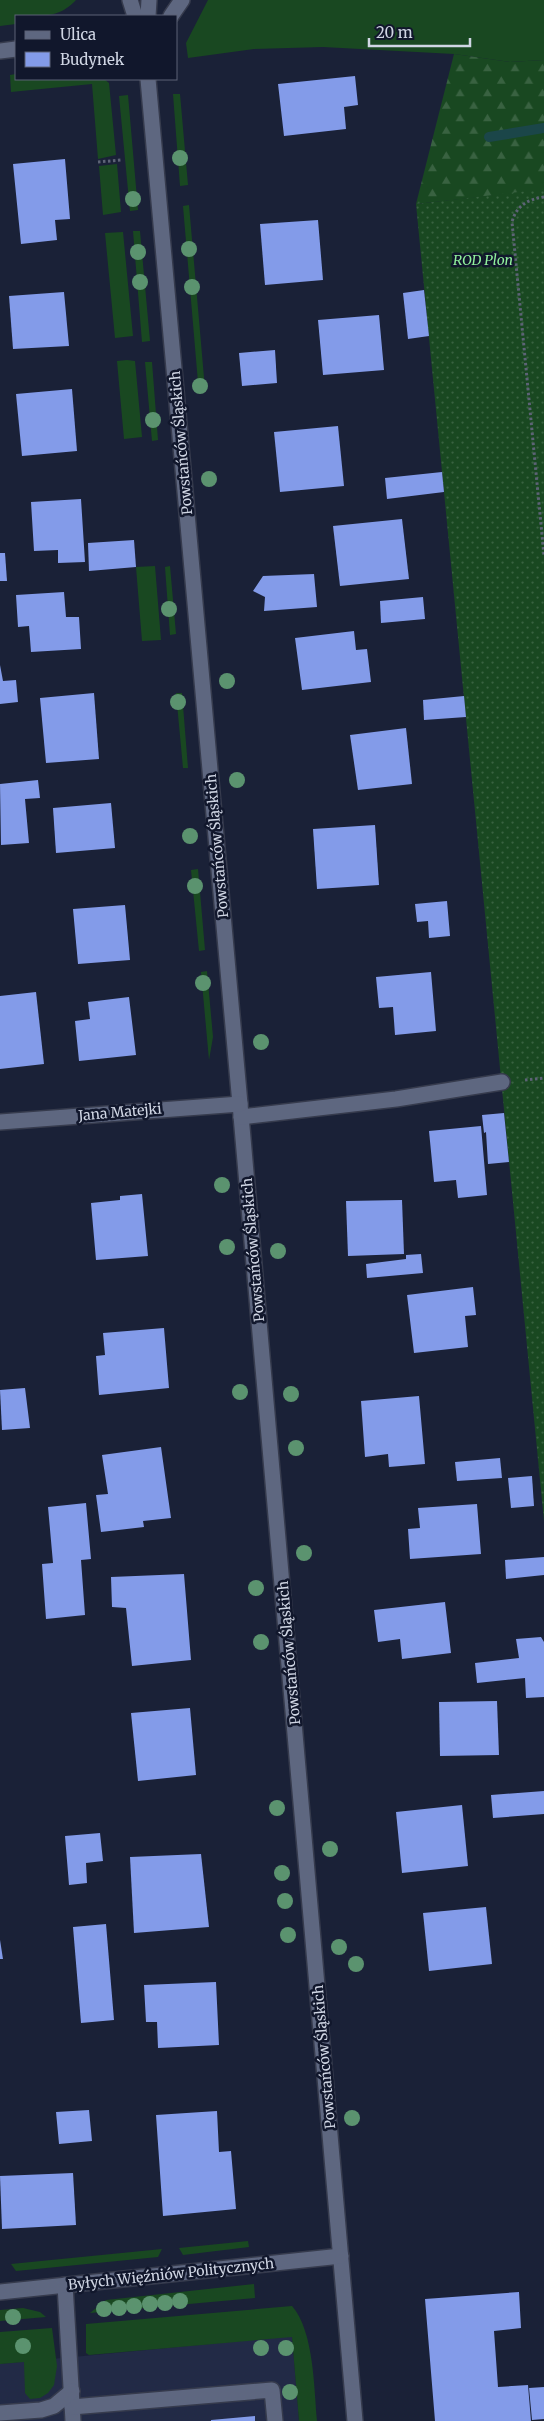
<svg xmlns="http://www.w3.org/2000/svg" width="544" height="2421" font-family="Merriweather,serif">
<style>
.built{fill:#222a46}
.grass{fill:#194821}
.forest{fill:url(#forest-firs)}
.garden{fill:url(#garden-dots)}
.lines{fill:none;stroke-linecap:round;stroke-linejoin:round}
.stream{stroke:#1b4649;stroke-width:10}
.building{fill:#839be9}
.minor-casing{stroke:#363b4d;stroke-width:18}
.path{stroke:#5d6376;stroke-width:3;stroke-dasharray:2.5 2.5;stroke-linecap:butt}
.minor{stroke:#5e6780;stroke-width:15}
.tree{fill:#5b936f}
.labels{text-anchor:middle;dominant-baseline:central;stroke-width:5;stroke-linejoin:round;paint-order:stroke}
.park-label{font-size:14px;font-style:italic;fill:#91f19d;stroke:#11172c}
.street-label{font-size:14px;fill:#d0d6e4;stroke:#11172c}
</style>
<defs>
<pattern id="forest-firs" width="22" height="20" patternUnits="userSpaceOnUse" patternTransform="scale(1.25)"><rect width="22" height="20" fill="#194821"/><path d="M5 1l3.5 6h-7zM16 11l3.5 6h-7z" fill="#396241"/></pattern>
<pattern id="garden-dots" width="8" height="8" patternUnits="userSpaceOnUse" patternTransform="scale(1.25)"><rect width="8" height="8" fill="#194821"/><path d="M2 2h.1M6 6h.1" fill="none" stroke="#396241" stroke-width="1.8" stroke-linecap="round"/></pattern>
</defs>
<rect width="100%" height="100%" fill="#1a2137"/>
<!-- built -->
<polygon class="built" points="292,2336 299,2421 0,2421 0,2364"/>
<!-- grass -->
<g class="grass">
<path d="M0,0h76c-17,19 -37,16 -60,16v8l-16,2z"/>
<polygon points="208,0 544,0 544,60 510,62 454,54 323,47 254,49 188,58 186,43"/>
<polygon points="16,74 16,79 104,79 109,83 116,155 98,159 92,84 11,92 10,75"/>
<polygon points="173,94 180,94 188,185 180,186"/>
<polygon points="128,95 138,210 130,211 119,96"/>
<polygon points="117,164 121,212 103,215 99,166"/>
<polygon points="189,205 205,389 199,394 183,206"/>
<polygon points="133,231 140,231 150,341 142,342"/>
<polygon points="123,232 133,336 115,338 105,233"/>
<polygon points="127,360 135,361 142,437 124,439 117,361"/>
<polygon points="145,362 152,362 158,440 152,441"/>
<polygon points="155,566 161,640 142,641 136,567"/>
<polygon points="170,566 176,634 170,635 165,567"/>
<polygon points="176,693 182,693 188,768 183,768"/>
<polygon points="198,869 205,950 199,951 191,870"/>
<polygon points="207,971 213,1037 209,1060 201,972"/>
<polygon points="248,2241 249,2247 183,2255 179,2248"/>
<polygon points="162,2249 158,2257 16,2271 11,2264"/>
<polygon points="254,2284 255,2298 90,2313 106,2300"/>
<path d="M292,2306c22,25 22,82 25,115h-18l-7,-84 -203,18 -3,-2v-29z"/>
<polygon points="23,2308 40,2312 46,2317 0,2321 0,2310"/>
<polygon points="52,2328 57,2366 54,2385 48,2393 40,2398 30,2399 25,2393 24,2362 0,2364 0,2332"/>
</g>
<!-- forest -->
<polygon class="forest" points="454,54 510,62 544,60 544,190 416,204"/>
<!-- garden -->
<polygon class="garden" points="544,189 544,1521 416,204"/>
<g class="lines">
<!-- stream -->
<polyline class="stream" points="489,137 544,128"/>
</g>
<!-- building -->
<g class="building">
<polygon points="355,76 358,105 344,107 346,129 284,136 278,84"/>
<polygon points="65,159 70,219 55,220 57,240 21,244 13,164"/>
<polygon points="318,220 323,280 265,285 260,224"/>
<polygon points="424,290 429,336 408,339 403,293"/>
<polygon points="64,292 69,346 13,349 9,296"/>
<polygon points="379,315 384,370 323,375 318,320"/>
<polygon points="275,350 277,383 242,386 239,353"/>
<polygon points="72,389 77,451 22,456 16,394"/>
<polygon points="338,426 344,486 280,492 274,432"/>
<polygon points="442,472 444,492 387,499 385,478"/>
<polygon points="81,499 85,562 58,563 58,550 34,551 31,502"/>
<polygon points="402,519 409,579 340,586 333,526"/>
<polygon points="134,540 136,567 89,571 88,543"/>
<polygon points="0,553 5,553 7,581 0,581"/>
<polygon points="314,574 317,607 264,611 265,597 253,591 263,576"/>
<polygon points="64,592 66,617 79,617 81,649 31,652 29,626 18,627 16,595"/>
<polygon points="423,597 425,619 381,623 380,601"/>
<polygon points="354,631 356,650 367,649 371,682 302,690 295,638"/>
<polygon points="0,665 3,681 16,680 18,702 0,704"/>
<polygon points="94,693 99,759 46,763 40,698"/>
<polygon points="464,696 466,717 424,720 423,700"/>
<polygon points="406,728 412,784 358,790 350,735"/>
<polygon points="38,780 40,798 25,799 29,843 1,845 0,784"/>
<polygon points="111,803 115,848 56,853 53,808"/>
<polygon points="375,825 379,885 317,889 313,829"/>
<polygon points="447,901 450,936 429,938 428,921 417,922 415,904"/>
<polygon points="125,905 130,960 78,964 73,909"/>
<polygon points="431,972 436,1031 395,1035 393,1007 379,1008 376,977"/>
<polygon points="36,992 44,1064 0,1069 0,996"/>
<polygon points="129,997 136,1055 79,1061 75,1021 90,1019 88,1002"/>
<polygon points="504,1113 509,1162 488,1164 486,1132 484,1133 482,1115"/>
<polygon points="481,1126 487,1195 458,1198 456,1180 434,1182 429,1131"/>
<polygon points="142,1194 148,1256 96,1260 91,1203 120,1200 120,1196"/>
<polygon points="402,1200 404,1254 348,1256 346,1201"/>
<polygon points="421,1254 423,1273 367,1278 366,1264 406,1259 406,1255"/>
<polygon points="473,1287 476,1315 465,1316 468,1347 414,1353 407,1295"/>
<polygon points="164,1328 169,1388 99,1395 96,1356 105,1355 103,1333"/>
<polygon points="25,1388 30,1428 2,1430 0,1390"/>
<polygon points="419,1396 425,1464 389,1467 388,1454 365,1457 361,1401"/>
<polygon points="161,1447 171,1518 143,1521 144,1527 101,1532 96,1495 108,1494 102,1455"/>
<polygon points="500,1458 502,1478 457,1481 455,1462"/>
<polygon points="532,1476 534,1506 511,1508 508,1478"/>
<polygon points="86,1503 91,1559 81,1560 85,1615 46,1619 42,1564 53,1563 48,1507"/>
<polygon points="477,1504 481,1554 410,1559 408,1529 420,1528 418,1508"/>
<polygon points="544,1557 544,1575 506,1579 505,1560"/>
<polygon points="184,1574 191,1660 132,1666 126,1608 112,1607 111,1577"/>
<polygon points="445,1602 451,1653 402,1659 400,1639 378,1642 374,1610"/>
<polygon points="541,1637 544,1642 544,1697 526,1698 525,1678 477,1683 475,1663 519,1658 516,1639"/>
<polygon points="497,1701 499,1755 440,1756 439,1702"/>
<polygon points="190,1708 196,1775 138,1781 131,1713"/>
<polygon points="544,1791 544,1814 493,1818 491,1795"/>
<polygon points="462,1805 468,1866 402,1873 396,1812"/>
<polygon points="100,1833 103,1861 86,1863 87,1883 69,1885 65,1836"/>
<polygon points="201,1854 209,1927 134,1933 130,1857"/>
<polygon points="486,1907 492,1964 429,1971 423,1913"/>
<polygon points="106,1924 114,2020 81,2023 73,1927"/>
<polygon points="0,1940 3,1959 0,1959"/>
<polygon points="216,1982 219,2045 158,2048 157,2022 146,2022 144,1985"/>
<polygon points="89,2110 92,2141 59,2144 56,2112"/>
<polygon points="217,2111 219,2152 231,2151 236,2209 163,2216 156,2115"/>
<polygon points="73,2173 76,2225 2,2229 0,2176"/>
<polygon points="519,2292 521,2328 494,2331 498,2387 528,2385 531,2421 435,2421 425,2299"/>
<polygon points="544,2387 544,2419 532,2420 529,2388"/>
<polygon points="255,2416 255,2421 211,2421 211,2420"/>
</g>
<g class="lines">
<!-- minor casing -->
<g class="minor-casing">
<g id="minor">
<polyline points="130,0 135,16"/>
<polyline points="148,16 149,0"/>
<polyline points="171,16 182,0"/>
<polyline points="0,51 16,49"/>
<polyline points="148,79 240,1104 355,2421"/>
<polyline points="241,1117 396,1099 502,1082"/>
<polyline points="0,1122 240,1104"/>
<polyline points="65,2285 73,2421"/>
<polyline points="0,2292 341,2256"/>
<polyline points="72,2407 272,2390 275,2421"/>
<polyline points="0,2413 41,2410 54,2406 72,2391"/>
</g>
</g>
<!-- path -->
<g class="path">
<polyline points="98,162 121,160"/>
<path d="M544,197c-16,2 -28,9 -32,25l32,334"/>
<polyline points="525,1080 544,1078"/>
</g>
<!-- minor -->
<use href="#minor" class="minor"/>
</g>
<!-- trees -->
<g class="tree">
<circle cx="180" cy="158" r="8"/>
<circle cx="133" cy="199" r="8"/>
<circle cx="189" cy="249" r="8"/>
<circle cx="138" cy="252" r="8"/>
<circle cx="140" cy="282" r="8"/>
<circle cx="192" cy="287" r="8"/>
<circle cx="200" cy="386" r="8"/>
<circle cx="153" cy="420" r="8"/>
<circle cx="209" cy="479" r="8"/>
<circle cx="169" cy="609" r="8"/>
<circle cx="227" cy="681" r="8"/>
<circle cx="178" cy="702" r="8"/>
<circle cx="237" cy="780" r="8"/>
<circle cx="190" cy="836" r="8"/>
<circle cx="195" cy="886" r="8"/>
<circle cx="203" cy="983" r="8"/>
<circle cx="261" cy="1042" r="8"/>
<circle cx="222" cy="1185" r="8"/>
<circle cx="227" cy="1247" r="8"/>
<circle cx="278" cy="1251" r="8"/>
<circle cx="240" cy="1392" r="8"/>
<circle cx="291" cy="1394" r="8"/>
<circle cx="296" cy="1448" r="8"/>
<circle cx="304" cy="1553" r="8"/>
<circle cx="256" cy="1588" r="8"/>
<circle cx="261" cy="1642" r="8"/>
<circle cx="277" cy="1808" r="8"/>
<circle cx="330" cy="1849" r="8"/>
<circle cx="282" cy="1873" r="8"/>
<circle cx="285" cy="1901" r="8"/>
<circle cx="288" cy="1935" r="8"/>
<circle cx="339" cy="1947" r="8"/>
<circle cx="356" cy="1964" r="8"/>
<circle cx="352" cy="2118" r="8"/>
<circle cx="180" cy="2301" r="8"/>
<circle cx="165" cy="2303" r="8"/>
<circle cx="150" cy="2304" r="8"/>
<circle cx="134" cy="2306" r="8"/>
<circle cx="119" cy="2308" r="8"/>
<circle cx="104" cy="2309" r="8"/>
<circle cx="13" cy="2317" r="8"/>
<circle cx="23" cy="2346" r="8"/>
<circle cx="261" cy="2348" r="8"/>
<circle cx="286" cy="2348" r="8"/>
<circle cx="290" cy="2392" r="8"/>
</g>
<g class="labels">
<!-- park labels -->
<g class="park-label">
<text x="483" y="260">ROD Plon</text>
</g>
<!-- street labels -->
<g class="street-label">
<text transform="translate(181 443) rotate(-95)">Powstańców Śląskich</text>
<text transform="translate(217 846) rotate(-95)">Powstańców Śląskich</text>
<text transform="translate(120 1112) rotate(-5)">Jana Matejki</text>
<text transform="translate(253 1250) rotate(-95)">Powstańców Śląskich</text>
<text transform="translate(289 1653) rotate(-95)">Powstańców Śląskich</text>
<text transform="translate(324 2057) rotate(-95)">Powstańców Śląskich</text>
<text transform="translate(171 2274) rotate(-6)">Byłych Więźniów Politycznych</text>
</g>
</g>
<!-- legend -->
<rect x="15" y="15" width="162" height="65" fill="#11172c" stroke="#5d6376"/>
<rect x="25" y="31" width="25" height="8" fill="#5e6780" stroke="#5d6376"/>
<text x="60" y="40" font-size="15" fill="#d0d6e4">Ulica</text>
<rect x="25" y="52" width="25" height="15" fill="#839be9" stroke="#5d6376"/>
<text x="60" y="65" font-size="15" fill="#d0d6e4">Budynek</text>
<!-- scale -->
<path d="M369 38v8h101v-8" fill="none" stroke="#d0d6e4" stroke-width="2.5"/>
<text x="376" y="38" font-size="15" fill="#d0d6e4" stroke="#11172c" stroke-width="4" paint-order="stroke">20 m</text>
</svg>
